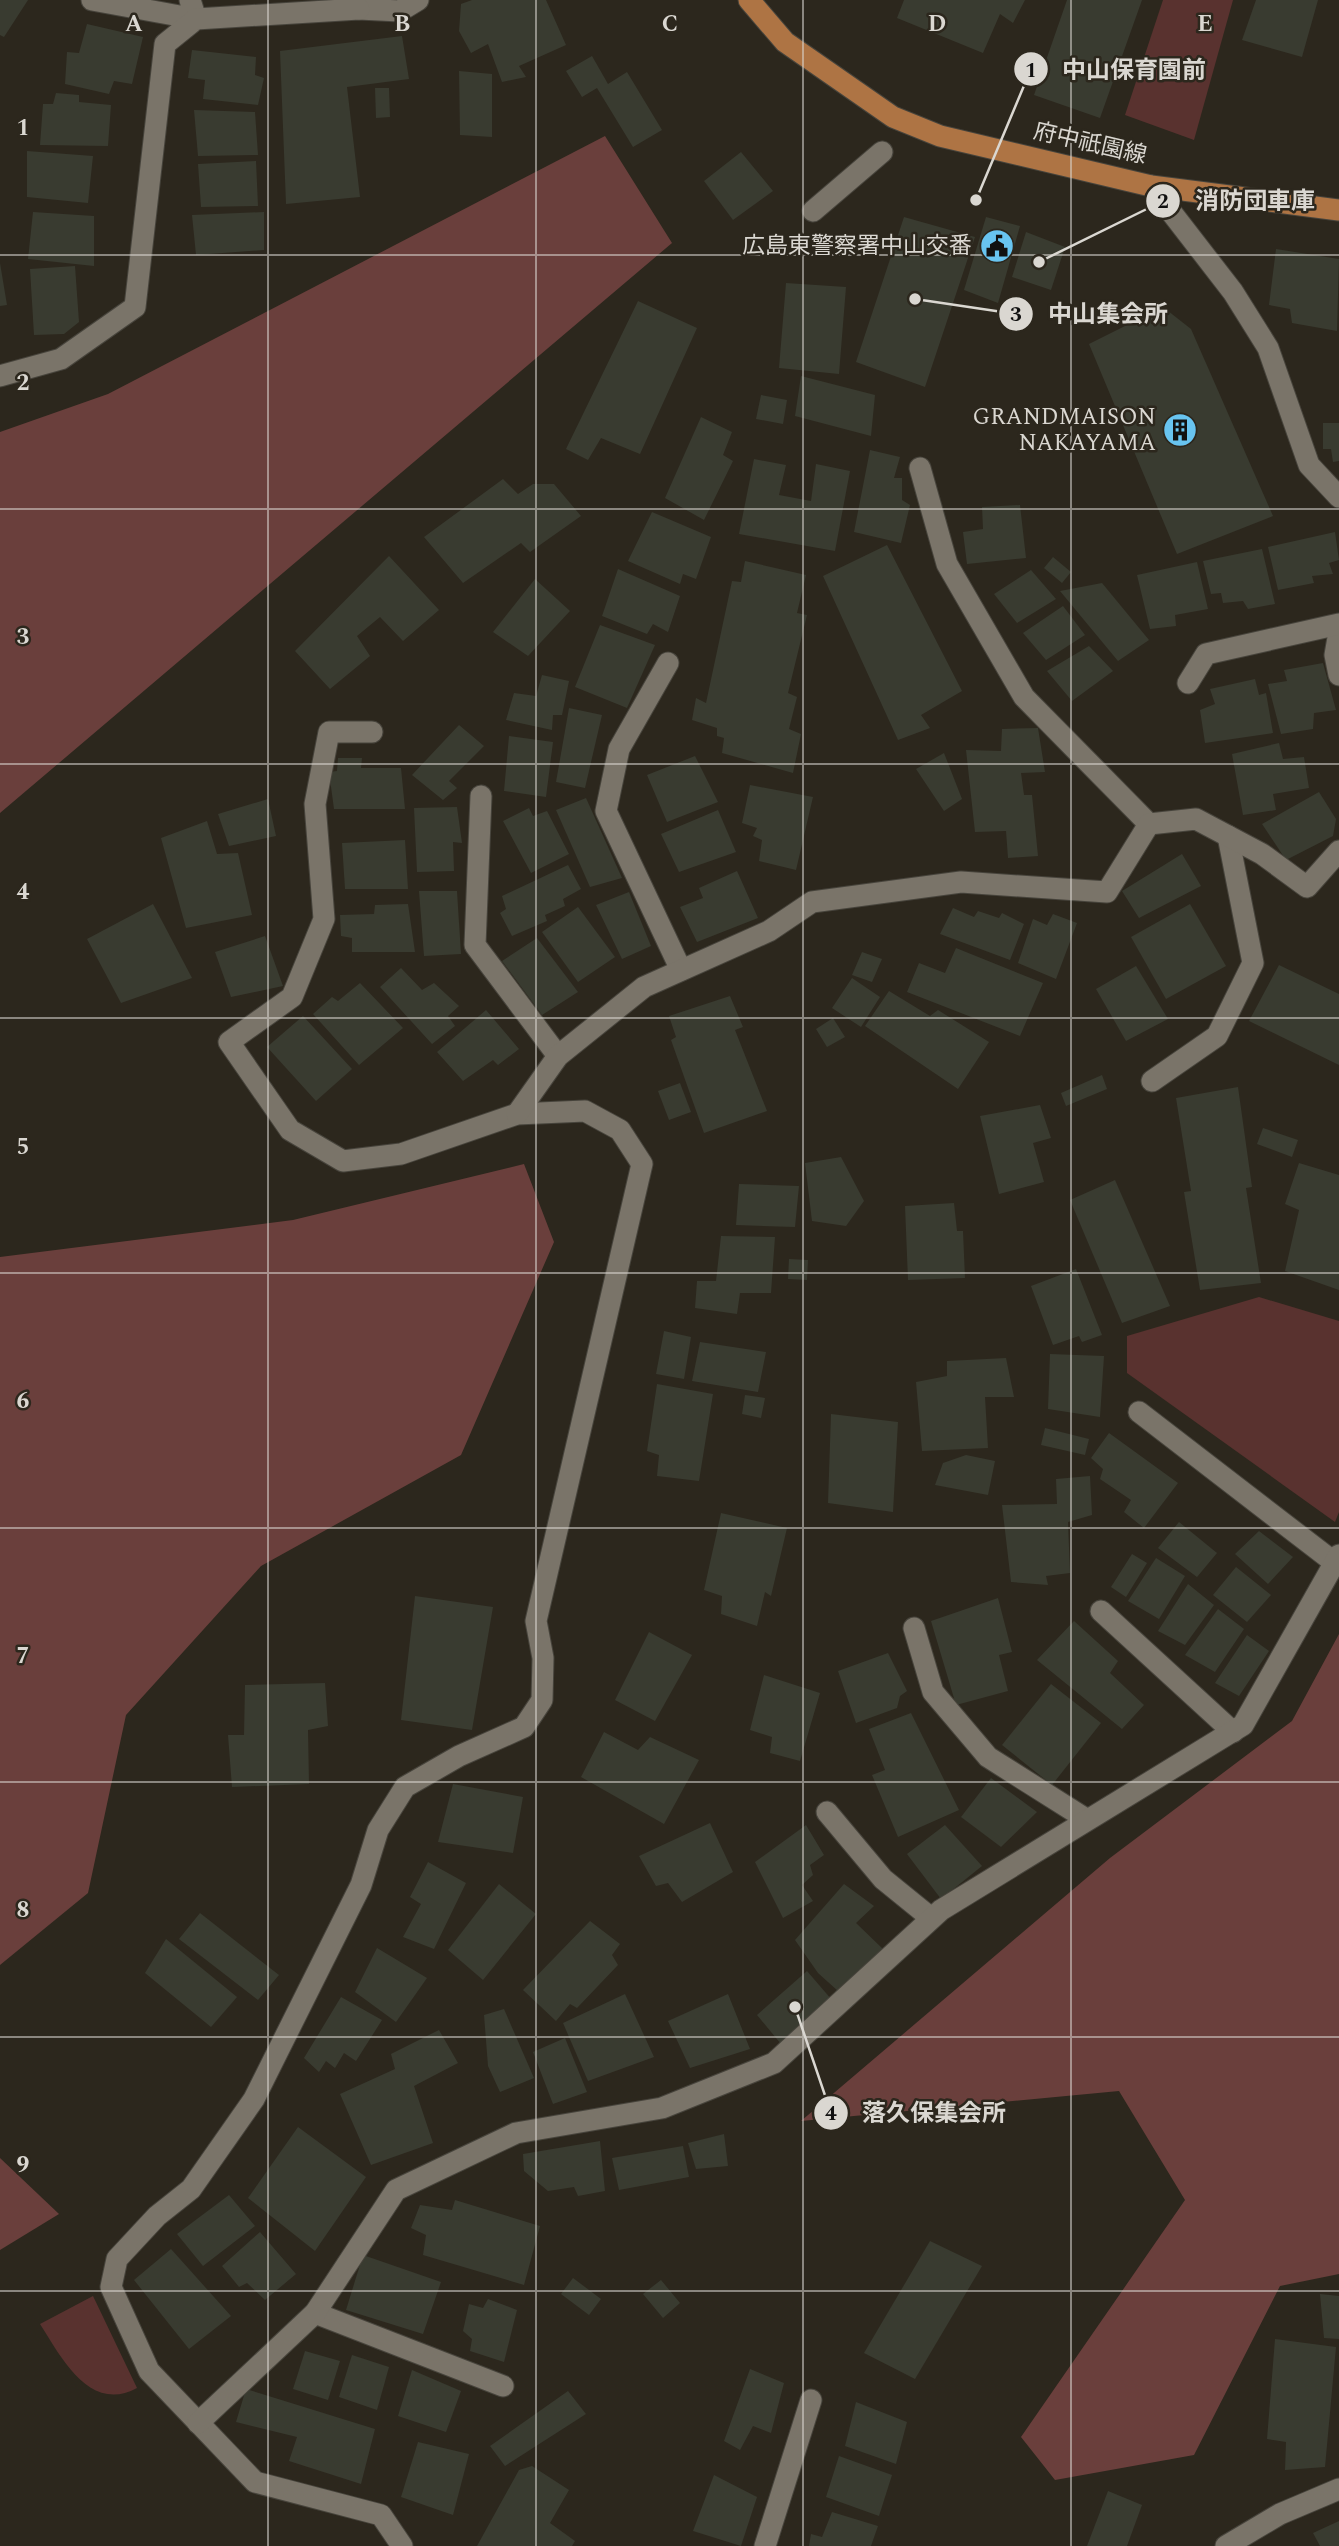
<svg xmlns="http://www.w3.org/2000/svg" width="1339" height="2546" font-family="Spectral,'Noto Sans JP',serif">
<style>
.green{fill:#59322f}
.forest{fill:#6a3f3c}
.building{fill:#393b30}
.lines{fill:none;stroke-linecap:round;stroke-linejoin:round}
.minor-casing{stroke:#47443c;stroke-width:23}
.major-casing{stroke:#47443c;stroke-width:23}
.minor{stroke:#7a7469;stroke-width:21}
.major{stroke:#ae7444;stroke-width:21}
.grid{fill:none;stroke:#dad7d1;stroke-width:2;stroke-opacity:0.55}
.labels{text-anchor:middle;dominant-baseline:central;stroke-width:5;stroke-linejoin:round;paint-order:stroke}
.street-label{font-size:23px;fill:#dad7d1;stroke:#2c271d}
.poi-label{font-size:23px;fill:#dad7d1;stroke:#2c271d;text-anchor:end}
.grid-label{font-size:23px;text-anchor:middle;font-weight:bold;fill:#dad7d1;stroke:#2c271d;stroke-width:5;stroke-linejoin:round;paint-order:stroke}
.leader{fill:none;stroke:#dad7d1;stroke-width:2.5}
.callout-dot{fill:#dad7d1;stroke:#2c271d;stroke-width:2.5}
.mark-label{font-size:21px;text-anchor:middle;font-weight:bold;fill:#111}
.callout-label{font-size:24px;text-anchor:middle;font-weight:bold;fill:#dad7d1;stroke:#2c271d;stroke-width:5;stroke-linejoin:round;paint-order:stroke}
</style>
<rect width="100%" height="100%" fill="#2c271d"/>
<!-- green -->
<g class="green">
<polygon points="1163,0 1233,0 1194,140 1125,115"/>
<polygon points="1259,1297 1339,1321 1339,1512 1335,1522 1127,1373 1127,1336"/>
<path d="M93,2296l44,92c-47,26 -76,-31 -97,-64z"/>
</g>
<!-- forest -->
<g class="forest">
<polygon points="605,136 672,243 0,813 0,432 108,394"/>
<polygon points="524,1164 554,1242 461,1455 261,1566 126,1715 88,1893 0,1965 0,1257 293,1220"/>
<polygon points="1339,1634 1339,2274 1280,2286 1194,2455 1055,2480 1021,2437 1185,2200 1119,2091 801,2121 1110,1858 1292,1721"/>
<polygon points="0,2158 59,2214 0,2250"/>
</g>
<!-- building -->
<g class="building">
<polygon points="0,0 28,0 4,37 0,35"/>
<polygon points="472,0 546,0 566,45 519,66 526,77 502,82 488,44 471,53 459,31 461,4"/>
<polygon points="904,0 1025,0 1013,23 1000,14 983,53 897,18"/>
<polygon points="1067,0 1142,0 1100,118 1034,95"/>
<polygon points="1256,0 1318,0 1302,57 1242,40"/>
<polygon points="87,24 143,37 132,84 114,81 109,94 65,84 67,52 79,53"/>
<polygon points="402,36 409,79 347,87 360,197 286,204 280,51"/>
<polygon points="192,50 256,57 255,75 264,78 258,105 203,99 205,80 188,78"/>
<polygon points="592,56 608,84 627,72 662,130 633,147 597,88 582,97 566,71"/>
<polygon points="459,71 492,74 492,137 460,135"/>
<polygon points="375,88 389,88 390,117 376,118"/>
<polygon points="56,93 79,95 79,102 111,105 108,146 40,145 43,104 53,104"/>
<polygon points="194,110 255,112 258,155 198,156"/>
<polygon points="27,151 93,156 88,203 27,197"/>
<polygon points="741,152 773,191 733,220 704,181"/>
<polygon points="256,161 258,206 201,207 198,164"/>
<polygon points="33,212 94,216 94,266 28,259"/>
<polygon points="264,212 264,250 196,255 192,215"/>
<polygon points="904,217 975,237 925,387 856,362"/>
<polygon points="986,217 1020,226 998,303 964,290"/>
<polygon points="1026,232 1065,247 1051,290 1012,277"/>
<polygon points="1276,249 1339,259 1337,331 1292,323 1290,309 1269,305"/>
<polygon points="0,263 7,305 0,306"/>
<polygon points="75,266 79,322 64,334 34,335 30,269"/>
<polygon points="786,283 846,287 839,374 779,368"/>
<polygon points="638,301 697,328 640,454 601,438 588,460 566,449"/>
<polygon points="1163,307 1191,329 1273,516 1177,554 1089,344"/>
<polygon points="801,376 875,395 871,436 795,416"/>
<polygon points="761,395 787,400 783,424 756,419"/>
<polygon points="701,417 732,432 723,455 733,461 704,520 665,498"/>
<polygon points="1323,423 1339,423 1339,461 1333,462 1331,449 1323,449"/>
<polygon points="870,450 900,457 894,478 902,478 902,500 910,505 901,543 854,532"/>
<polygon points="754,459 786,465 779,495 811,501 816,464 850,471 835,551 739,534"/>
<polygon points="503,479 518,494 533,484 554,484 581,516 530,552 521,543 463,583 424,537"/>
<polygon points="1020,505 1026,558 967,564 963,532 983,529 982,507"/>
<polygon points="652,512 711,537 696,579 683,574 680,584 628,561"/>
<polygon points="1335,532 1339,560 1329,563 1333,574 1312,576 1314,583 1278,590 1268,547"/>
<polygon points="887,545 962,691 921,715 930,728 898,740 823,576"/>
<polygon points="1262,549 1275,604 1248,609 1243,601 1223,603 1221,593 1211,594 1203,561"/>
<polygon points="389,556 439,610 403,641 380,617 357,636 370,656 330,689 295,651"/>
<polygon points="1053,557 1071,572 1062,583 1044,568"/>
<polygon points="745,561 806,575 797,613 807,615 788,693 797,697 789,729 801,734 793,773 722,753 724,738 717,736 717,728 692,720 696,698 706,703 732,581 741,582"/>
<polygon points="1197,562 1208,609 1175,615 1176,626 1150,629 1137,575"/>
<polygon points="618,569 680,596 668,632 653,624 647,634 602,616"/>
<polygon points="1031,570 1056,599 1017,623 994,594"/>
<polygon points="535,579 570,611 528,656 493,632"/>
<polygon points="1102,583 1149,640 1118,661 1060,591"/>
<polygon points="1063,606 1085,635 1046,660 1023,633"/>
<polygon points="600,625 655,645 627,708 575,687"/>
<polygon points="1089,646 1113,671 1072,701 1047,671"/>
<polygon points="1323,663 1336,710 1314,713 1313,729 1281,734 1268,684 1287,681 1284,670"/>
<polygon points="542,675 569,681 562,715 553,715 552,730 506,720 514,693 536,696"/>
<polygon points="1255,679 1259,695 1266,693 1273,733 1205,743 1200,710 1215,704 1210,689"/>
<polygon points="569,708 602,715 585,788 556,782"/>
<polygon points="459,725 484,746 449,781 457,788 443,800 412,775"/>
<polygon points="1038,728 1045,772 1021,773 1024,795 1032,795 1038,856 1008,858 1006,831 975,832 966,750 1001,751 1002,729"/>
<polygon points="509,736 553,742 546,797 504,791"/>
<polygon points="1279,743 1283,759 1304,757 1309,788 1273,794 1276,810 1243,815 1232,754"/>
<polygon points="944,753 962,799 944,811 916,769"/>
<polygon points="695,756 718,802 667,822 647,775"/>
<polygon points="338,758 362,758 361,768 401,768 405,809 334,809 329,772 337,771"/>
<polygon points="750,785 813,797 796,870 759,861 762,840 753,836 757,828 742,823"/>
<polygon points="1319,792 1336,819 1333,836 1286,860 1262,824"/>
<polygon points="586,798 622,878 590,887 556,810"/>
<polygon points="268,799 276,836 229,846 218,814"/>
<polygon points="457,807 462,843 453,842 454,871 417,872 414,808"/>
<polygon points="529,808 533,816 547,811 569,854 531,873 503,821"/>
<polygon points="718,810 736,852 679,872 661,834"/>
<polygon points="207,821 217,854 238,853 252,915 186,928 161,838"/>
<polygon points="405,840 408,889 345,889 342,843"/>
<polygon points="1182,854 1201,886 1139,918 1122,891"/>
<polygon points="568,865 581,889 563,899 565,906 545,915 547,921 512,936 500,913 506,909 502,896"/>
<polygon points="737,871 758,918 697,942 680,907 703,898 699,888"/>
<polygon points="419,891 457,891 461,954 424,956"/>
<polygon points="629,892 651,946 622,959 596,905"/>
<polygon points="153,904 192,978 121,1003 87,939"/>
<polygon points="408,904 415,952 352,952 352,938 341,936 340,915 374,914 375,905"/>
<polygon points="1190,904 1226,966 1166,999 1131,937"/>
<polygon points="578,907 615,957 578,982 542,932"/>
<polygon points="953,908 974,917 978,911 999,918 1002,913 1024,924 1010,960 940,934"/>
<polygon points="1053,914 1077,923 1056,979 1018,963 1033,919 1047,925"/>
<polygon points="265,936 283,986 231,997 215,952"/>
<polygon points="537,938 578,992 542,1015 502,961"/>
<polygon points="956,948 1043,983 1020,1036 907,992 919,963 945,973"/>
<polygon points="862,952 882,959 872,982 852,975"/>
<polygon points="1279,965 1339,994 1339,1065 1249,1021"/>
<polygon points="1136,966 1168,1019 1126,1041 1096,989"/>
<polygon points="401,968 422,990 434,983 459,1006 448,1016 455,1026 432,1044 380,987"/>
<polygon points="852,978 880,997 861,1027 832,1008"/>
<polygon points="360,983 403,1028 359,1065 313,1014 332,997 338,1001"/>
<polygon points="889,991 930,1016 938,1010 989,1042 958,1089 865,1026"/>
<polygon points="730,996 743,1027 735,1030 767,1111 704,1133 671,1040 676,1037 669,1016"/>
<polygon points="486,1010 519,1049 498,1065 493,1060 463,1081 437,1052"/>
<polygon points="303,1016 352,1069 316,1101 267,1047"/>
<polygon points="833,1018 845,1037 827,1047 816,1029"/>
<polygon points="1102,1075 1107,1089 1066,1106 1061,1093"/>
<polygon points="680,1083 691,1112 669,1120 658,1091"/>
<polygon points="1238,1087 1252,1187 1246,1188 1261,1283 1200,1290 1184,1192 1191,1191 1176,1098"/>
<polygon points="1040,1105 1051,1138 1033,1143 1044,1182 999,1194 980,1116"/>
<polygon points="1263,1128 1298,1140 1292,1157 1257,1144"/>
<polygon points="841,1157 864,1201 846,1226 812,1221 805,1163"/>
<polygon points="1299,1163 1339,1175 1339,1290 1285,1271 1299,1210 1285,1204"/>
<polygon points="1115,1180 1170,1306 1122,1323 1070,1200"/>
<polygon points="739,1184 799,1186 795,1227 736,1225"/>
<polygon points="954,1203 957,1231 963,1231 965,1278 908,1280 905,1206"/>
<polygon points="721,1236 775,1237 771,1293 740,1293 737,1314 695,1308 697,1281 716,1281"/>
<polygon points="789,1259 808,1260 807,1280 788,1279"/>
<polygon points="1076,1269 1102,1335 1082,1342 1079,1336 1053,1345 1031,1286"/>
<polygon points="664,1331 691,1337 684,1379 656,1374"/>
<polygon points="700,1342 766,1352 758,1392 692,1381"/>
<polygon points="1050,1354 1104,1356 1100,1417 1048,1409"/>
<polygon points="1006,1358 1014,1397 985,1397 988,1448 922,1451 916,1382 947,1376 947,1361"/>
<polygon points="657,1384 713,1394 699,1481 657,1476 659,1455 647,1451"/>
<polygon points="745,1395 765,1398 761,1418 742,1414"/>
<polygon points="831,1414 898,1422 893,1512 828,1503"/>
<polygon points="1045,1428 1089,1439 1085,1455 1041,1445"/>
<polygon points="1109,1433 1178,1483 1144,1528 1124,1512 1131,1500 1100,1479 1103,1469 1091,1458"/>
<polygon points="966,1455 995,1461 988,1495 935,1485 943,1463"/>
<polygon points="1090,1476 1092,1515 1068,1522 1070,1573 1046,1576 1048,1585 1011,1582 1002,1505 1057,1504 1056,1479"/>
<polygon points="721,1513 787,1528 771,1596 765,1592 757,1626 721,1614 722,1596 704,1590"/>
<polygon points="1179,1522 1217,1553 1197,1577 1158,1548"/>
<polygon points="1259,1531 1293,1557 1268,1584 1235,1554"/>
<polygon points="1132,1554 1147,1563 1126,1597 1111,1587"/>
<polygon points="1156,1558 1185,1576 1159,1619 1128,1601"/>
<polygon points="1236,1567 1271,1595 1247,1622 1213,1595"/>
<polygon points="1188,1584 1214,1605 1185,1645 1158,1631"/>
<polygon points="415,1596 493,1607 472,1730 401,1720"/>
<polygon points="998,1598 1012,1652 999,1655 1008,1691 956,1705 931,1621"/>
<polygon points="1218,1609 1244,1629 1215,1672 1185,1655"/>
<polygon points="1074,1621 1118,1661 1110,1673 1144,1705 1122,1729 1037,1660"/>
<polygon points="649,1632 692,1655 655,1721 615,1700"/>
<polygon points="1247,1635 1269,1651 1239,1696 1215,1683"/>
<polygon points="888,1653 907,1691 900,1696 897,1708 856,1723 838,1671"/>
<polygon points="764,1675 820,1693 800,1761 770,1753 772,1737 750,1730"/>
<polygon points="325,1683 328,1726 308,1730 309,1784 232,1787 228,1735 244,1735 245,1685"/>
<polygon points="1051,1684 1101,1723 1052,1785 1002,1745"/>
<polygon points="911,1713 959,1810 898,1837 872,1775 885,1770 869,1729"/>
<polygon points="604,1732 638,1750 650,1737 699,1760 664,1824 581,1777"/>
<polygon points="991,1778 1037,1812 1001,1847 961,1817"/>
<polygon points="453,1784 523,1797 513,1853 438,1842"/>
<polygon points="710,1823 733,1872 682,1902 668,1883 656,1886 639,1856"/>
<polygon points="806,1825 824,1855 810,1865 813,1875 802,1885 813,1901 783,1918 755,1862"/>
<polygon points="945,1825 982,1866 941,1899 907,1854"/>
<polygon points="428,1862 466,1883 434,1949 403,1937 421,1904 410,1897"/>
<polygon points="499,1884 536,1914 483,1980 448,1950"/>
<polygon points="844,1884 874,1906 856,1923 884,1950 838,1991 818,1973 795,1940"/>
<polygon points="200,1913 279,1975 258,2000 179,1939"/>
<polygon points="590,1921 620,1944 612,1955 618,1965 577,2008 570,2004 556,2021 523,1990"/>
<polygon points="166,1939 237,1997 211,2027 145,1973"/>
<polygon points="377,1948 427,1978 396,2022 355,1992"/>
<polygon points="807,1971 832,2000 781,2044 757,2015"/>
<polygon points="625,1994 654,2057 588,2081 563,2023"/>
<polygon points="728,1994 750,2049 690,2068 668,2021"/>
<polygon points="341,1997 382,2020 356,2061 344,2053 335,2068 326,2061 319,2072 304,2058"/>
<polygon points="504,2009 534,2078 500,2092 488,2066 484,2015"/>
<polygon points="439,2030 458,2063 414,2086 433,2143 371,2165 340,2094 395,2069 391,2054"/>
<polygon points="565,2038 587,2092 553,2104 533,2052"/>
<polygon points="298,2127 366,2177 315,2251 248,2198"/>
<polygon points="724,2134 728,2166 696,2169 688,2143"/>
<polygon points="600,2141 605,2191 578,2196 574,2187 548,2191 524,2171 523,2154"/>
<polygon points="683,2146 689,2177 619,2190 612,2158"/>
<polygon points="229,2195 255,2226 203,2266 177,2234"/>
<polygon points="455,2200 540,2226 524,2285 423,2255 426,2235 411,2228 420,2205 452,2210"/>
<polygon points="260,2232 296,2274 265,2300 247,2283 239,2287 222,2266"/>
<polygon points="930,2241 982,2266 915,2379 864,2353"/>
<polygon points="171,2249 231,2316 189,2349 134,2280"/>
<polygon points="363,2255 441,2282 423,2334 346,2310"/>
<polygon points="573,2278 601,2299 589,2315 561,2294"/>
<polygon points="661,2280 680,2303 663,2318 643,2294"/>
<polygon points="1320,2294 1339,2296 1339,2339 1324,2338"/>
<polygon points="488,2299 517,2310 504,2362 470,2351 472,2339 463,2331 469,2304 483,2308"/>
<polygon points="1275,2339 1336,2347 1325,2467 1285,2470 1286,2442 1267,2439"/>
<polygon points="305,2351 340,2361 328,2400 293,2389"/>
<polygon points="352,2355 389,2367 377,2410 339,2397"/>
<polygon points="750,2369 784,2383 771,2433 753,2426 740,2450 724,2441"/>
<polygon points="412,2370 461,2391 446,2432 398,2416"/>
<polygon points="246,2389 375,2429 361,2484 289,2461 297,2437 236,2422"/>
<polygon points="568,2391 586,2414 505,2466 490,2446"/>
<polygon points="856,2402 907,2422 896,2464 845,2446"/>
<polygon points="418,2442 469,2454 453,2515 401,2497"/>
<polygon points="839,2456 892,2475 879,2516 826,2497"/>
<polygon points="532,2466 569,2490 550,2523 575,2541 572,2546 477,2546 519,2470"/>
<polygon points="714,2475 757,2497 741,2546 693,2531"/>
<polygon points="1108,2491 1142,2505 1127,2546 1087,2546"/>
<polygon points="832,2512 878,2526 871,2546 809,2546 811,2534 822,2537"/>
<polygon points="1339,2521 1339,2546 1320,2546 1313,2533"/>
</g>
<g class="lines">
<!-- minor casing -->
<g class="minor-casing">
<g id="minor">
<polyline points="92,0 196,19 190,0"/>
<polyline points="351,0 359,9 400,11 418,0"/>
<polyline points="1151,186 1233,292 1268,348 1309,465 1339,497"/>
<polyline points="813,211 882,152"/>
<polyline points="0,376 61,359 135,307 165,44 196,19 359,9"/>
<polyline points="920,468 947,564 1024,697 1149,824"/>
<polyline points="1339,632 1335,655 1339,675"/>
<polyline points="668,663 619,749 606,811 681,970"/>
<polyline points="1188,683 1206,654 1339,624"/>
<polyline points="372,732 329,732 315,804 324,919 292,997 229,1042 290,1130 343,1161 401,1154 517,1114 585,1111 620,1130 642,1164 536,1621 543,1658 542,1700 524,1727 459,1756 405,1787 378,1830 361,1885 254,2099 191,2189 157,2216 117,2259 111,2287 149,2371 255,2482 381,2515 402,2546"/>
<polyline points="481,796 475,945 558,1056"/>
<polyline points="1152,1081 1217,1036 1253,963 1228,836"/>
<polyline points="517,1114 558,1056 644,987 769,931 812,902 961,882 1107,892 1149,824 1196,819 1262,854 1307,887 1339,851"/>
<polyline points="1139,1412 1335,1563"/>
<polyline points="1101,1611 1233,1732"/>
<polyline points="914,1628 933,1692 988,1757 1086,1819"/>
<polyline points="827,1812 883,1879 931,1918"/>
<polyline points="315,2313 503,2386"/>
<polyline points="198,2423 315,2313 396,2190 516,2133 662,2108 774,2063 941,1910 1243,1725 1339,1555"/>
<polyline points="765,2546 811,2400"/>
<polyline points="1226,2546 1280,2514 1339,2489"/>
</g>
</g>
<!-- major casing -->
<g class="major-casing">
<polyline id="major" points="749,0 785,42 893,117 940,136 1151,186 1339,210"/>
</g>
<!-- minor -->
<use href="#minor" class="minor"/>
<!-- major -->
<use href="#major" class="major"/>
</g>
<!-- grid -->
<path class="grid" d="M268,0v2546M536,0v2546M803,0v2546M1071,0v2546M0,255h1339M0,509h1339M0,764h1339M0,1018h1339M0,1273h1339M0,1528h1339M0,1782h1339M0,2037h1339M0,2291h1339"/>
<!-- icons -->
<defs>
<g id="civic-disc" transform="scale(1.75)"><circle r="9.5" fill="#68c4f0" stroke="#2c271d"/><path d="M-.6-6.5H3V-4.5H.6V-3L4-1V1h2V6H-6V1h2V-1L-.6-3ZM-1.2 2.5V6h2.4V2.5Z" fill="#111"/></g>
<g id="building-disc" transform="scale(1.75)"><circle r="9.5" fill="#68c4f0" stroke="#2c271d"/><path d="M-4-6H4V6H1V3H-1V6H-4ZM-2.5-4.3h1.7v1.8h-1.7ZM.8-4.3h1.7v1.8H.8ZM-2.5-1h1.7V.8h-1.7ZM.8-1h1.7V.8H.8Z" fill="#111"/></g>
</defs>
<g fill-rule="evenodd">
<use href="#civic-disc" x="997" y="246"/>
<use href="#building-disc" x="1180" y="430"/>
</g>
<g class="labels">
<!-- street labels -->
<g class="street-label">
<text transform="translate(1090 144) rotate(13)">府中祇園線</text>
</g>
<!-- poi labels -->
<g class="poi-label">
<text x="972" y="246">広島東警察署中山交番</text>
<text x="1156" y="417">GRANDMAISON<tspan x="1156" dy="26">NAKAYAMA</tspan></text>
</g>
</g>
<g class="grid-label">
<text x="134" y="31">A</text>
<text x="402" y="31">B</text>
<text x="670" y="31">C</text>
<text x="937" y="31">D</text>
<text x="1205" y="31">E</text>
<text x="23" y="135">1</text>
<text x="23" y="390">2</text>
<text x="23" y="644">3</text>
<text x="23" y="899">4</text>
<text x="23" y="1154">5</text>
<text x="23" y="1408">6</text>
<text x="23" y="1663">7</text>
<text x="23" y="1917">8</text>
<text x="23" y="2172">9</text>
</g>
<!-- callouts -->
<path class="leader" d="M976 200L1031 69M1039 262L1163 201M915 299L1016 314M795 2007L831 2113"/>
<g class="callout-dot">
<circle cx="976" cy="200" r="7"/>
<circle cx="1039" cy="262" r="7"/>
<circle cx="915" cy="299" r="7"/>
<circle cx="795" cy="2007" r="7"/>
<circle cx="1031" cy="69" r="18"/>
<circle cx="1163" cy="201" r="18"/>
<circle cx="1016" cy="314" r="18"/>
<circle cx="831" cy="2113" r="18"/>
</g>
<g class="mark-label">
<text x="1031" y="77">1</text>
<text x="1163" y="208">2</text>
<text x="1016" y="321">3</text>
<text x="831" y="2120">4</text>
</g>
<g class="callout-label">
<text x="1134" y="78">中山保育園前</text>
<text x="1255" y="209">消防団車庫</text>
<text x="1108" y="322">中山集会所</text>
<text x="934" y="2121">落久保集会所</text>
</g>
</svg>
